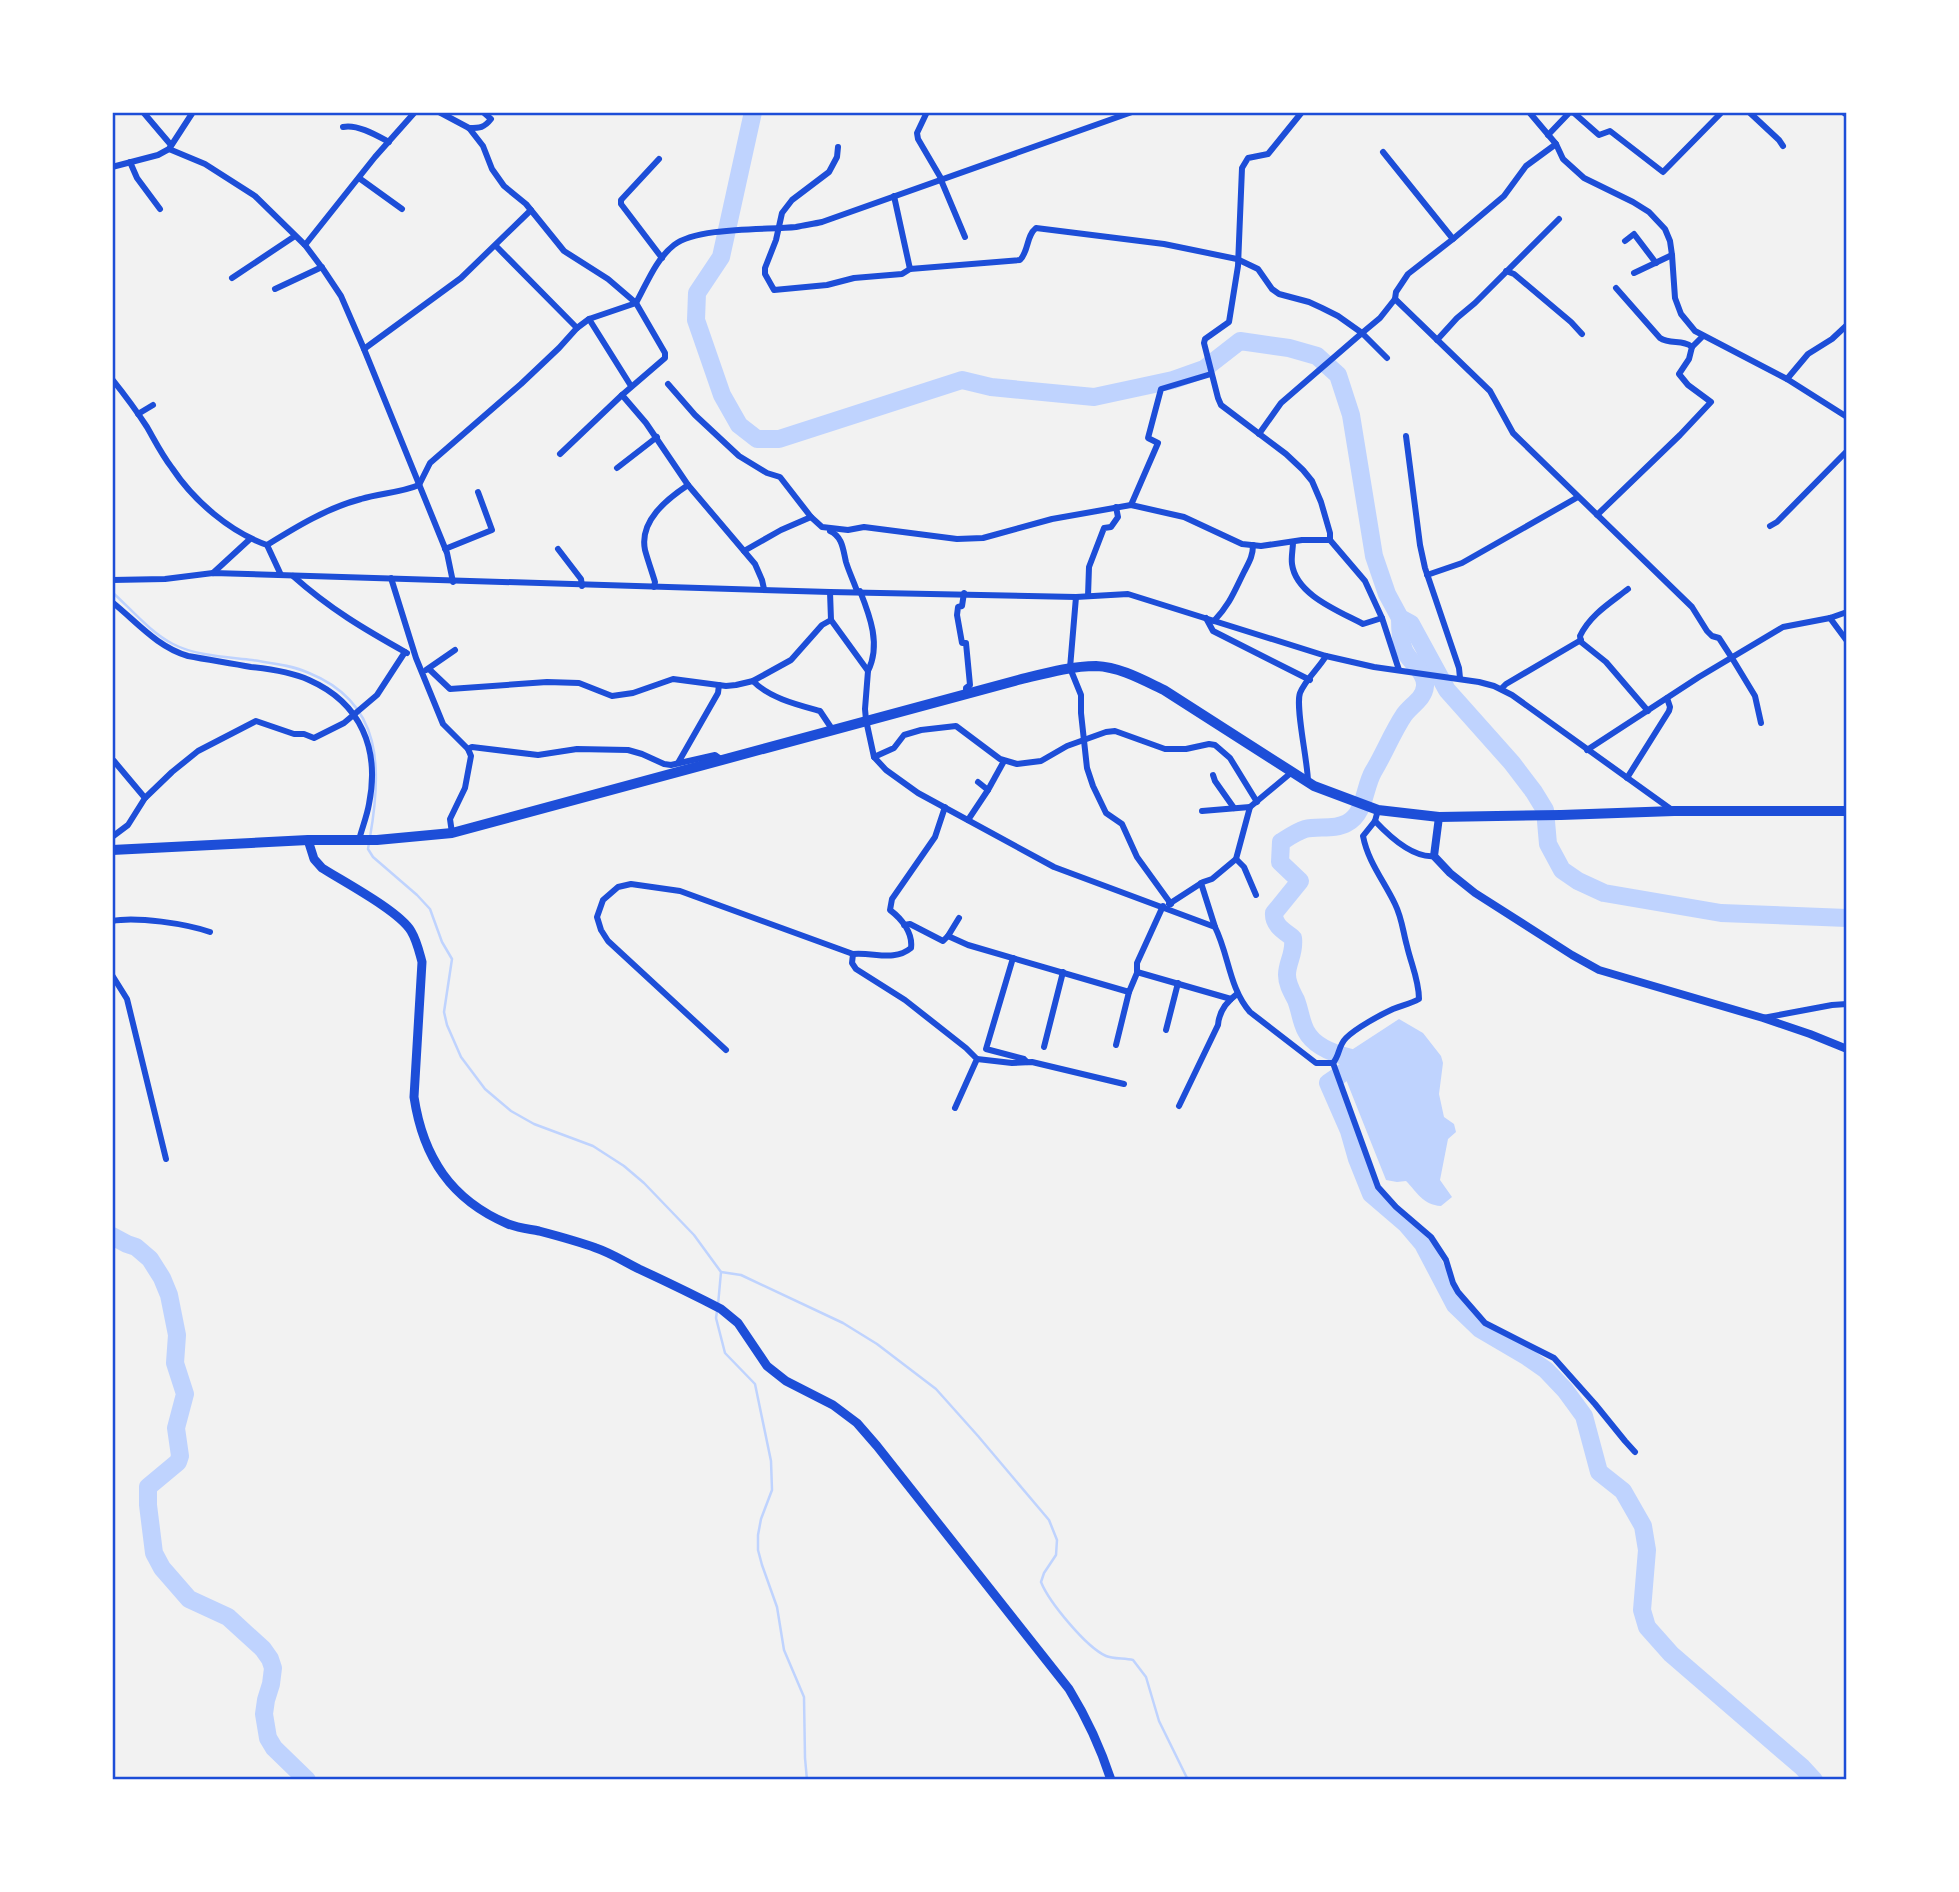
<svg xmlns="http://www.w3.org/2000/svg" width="1959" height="1892" font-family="Lato,sans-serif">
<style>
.water{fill:#bfd3fe}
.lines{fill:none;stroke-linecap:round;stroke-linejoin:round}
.stream{stroke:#bfd3fe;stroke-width:2.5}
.river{stroke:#bfd3fe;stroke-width:18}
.minor{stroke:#1d4ed8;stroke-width:6}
.tertiary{stroke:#1d4ed8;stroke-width:8}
.secondary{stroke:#1d4ed8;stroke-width:9}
.primary{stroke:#1d4ed8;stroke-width:10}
.neatline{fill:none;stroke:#1d4ed8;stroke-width:2.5}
</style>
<rect width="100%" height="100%" fill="#f2f2f2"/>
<!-- water -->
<path class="water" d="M1399,1019l24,14 18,23 2,7 -4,31 5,23 10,7 2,8 -8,7 -8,41 12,17 -11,9c-18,-1 -24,-14 -35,-25l-9,1 -11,-2 -43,-108 10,-23z"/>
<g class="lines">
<!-- stream -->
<g class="stream">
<path d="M112,592c18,16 39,41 61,52 23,12 54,13 79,16 18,3 40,5 57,13 74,30 73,96 61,164"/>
<polyline points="369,843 368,849 373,857 417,895 430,909 442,942 452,959 444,1012 447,1025 461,1057 485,1089 511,1111 534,1124 593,1146 624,1166 644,1183 694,1235 721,1272 718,1305"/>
<path d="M721,1272l20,3 102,48 34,21 59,45 42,47 71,84 8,20 -1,15 -12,18 -3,9c8,20 45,65 65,74 7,3 19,2 27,4l13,17 13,44 29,59"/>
<polyline points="717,1311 716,1318 725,1353 755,1384 771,1461 772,1490 761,1519 758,1535 758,1550 762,1565 777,1607 784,1650 804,1697 805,1758 807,1780"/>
</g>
<!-- river -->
<g class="river">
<polyline points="753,112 721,257 697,293 696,320 722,395 739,425 757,439 779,439 962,380 991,387 1094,397 1173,380 1204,369 1240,341 1289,348 1317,356 1338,375 1351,415 1374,556 1387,594 1400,618 1411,624 1447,690 1512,763 1534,792 1545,810 1548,844 1562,870 1578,881 1604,893 1721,913 1847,918"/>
<path d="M1400,618c0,10 0,22 4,32 5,12 22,21 21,36 -1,13 -14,19 -21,29 -12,18 -20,39 -31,57 -9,16 -8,42 -26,51 -12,7 -29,3 -42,6 -9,3 -16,8 -24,13l-1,20 20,19 -26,32c-1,12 10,18 19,25 2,16 -6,24 -6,37 0,9 5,17 9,25 4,10 5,22 10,31 8,16 29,23 45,27l-4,12 -19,13 21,48 8,28 14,35 35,30 17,20 32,61 25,24 46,27 20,14 19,20 19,26 15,56 24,19 20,35 4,24 -5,60 5,17 24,27 131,113 12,13"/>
<polyline points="112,1236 127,1244 136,1247 150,1259 162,1278 169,1295 177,1335 175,1363 185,1394 176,1428 180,1456 178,1462 148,1487 148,1505 154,1553 162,1568 189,1599 228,1617 263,1649 270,1659 273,1668 271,1684 266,1700 264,1714 268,1738 274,1748 307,1780"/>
</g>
<!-- minor -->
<g class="minor">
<polyline points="143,112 171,145"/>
<polyline points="439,112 469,128 483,146 492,169 504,186 526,204 564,251 608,279 636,303 665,353 665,358 622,395 646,423 688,485 755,564 762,580 764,589"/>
<polyline points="927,112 917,133 918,139 942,180"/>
<polyline points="1302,112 1268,154 1248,158 1242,168 1238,266 1229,322 1205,339 1204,343 1218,398 1221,405 1286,454 1303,470 1312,481 1321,502 1330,533 1330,540 1365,581 1382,618 1399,670"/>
<polyline points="1529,112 1556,144 1563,159 1584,178 1633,202 1649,212 1665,229 1670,241 1672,255 1675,298 1681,314 1695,331 1787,379 1847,417"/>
<polyline points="1749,112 1779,140 1783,146"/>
<polyline points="1843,112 1847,115"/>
<path d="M343,127c14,-3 33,8 46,15"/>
<path d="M469,128c11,0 15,0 22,-9l-8,-7"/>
<polyline points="1548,135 1570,112 1574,113 1599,135 1610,131 1663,172 1722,112"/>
<polyline points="838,147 837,157 829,172 792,200 782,213 776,240 765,268 765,274 774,290 827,285 854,278 902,274 910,269"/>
<polyline points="169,149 205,164 255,196 305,245 323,269 341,296 364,349 447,553 453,582"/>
<polyline points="1383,152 1453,239"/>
<polyline points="659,159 621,200 621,204 662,258"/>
<polyline points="130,162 137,178 160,209"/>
<polyline points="112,167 158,155 169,149 193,112"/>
<polyline points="359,178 402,209"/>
<polyline points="941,180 965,237"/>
<path d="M894,196l16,73 110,-9c9,-9 6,-24 16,-32l128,16 73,15 21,10 14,20 7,5 30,8 13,6 16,8 24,17 18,-15 15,-19 1,-7 12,-18 45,-35 51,-43 22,-30 30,-22"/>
<polyline points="1625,241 1634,234 1656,263"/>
<polyline points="305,245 375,157 415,112"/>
<polyline points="496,246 577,328"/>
<polyline points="1506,271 1514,274 1571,322 1582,334"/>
<polyline points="1634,273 1672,255"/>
<polyline points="232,278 295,236"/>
<path d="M1616,288l44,50c10,7 23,1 32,9"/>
<polyline points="275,289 322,267"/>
<polyline points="1395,299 1490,391 1513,433 1692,607 1707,631 1712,636 1719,638 1732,658 1755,696 1761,723"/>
<polyline points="589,319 631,386"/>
<polyline points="1437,340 1457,318 1475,303 1559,219"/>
<polyline points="364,349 461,278 531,210"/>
<path d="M112,379c12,15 24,31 35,48 8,14 15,28 25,41 22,33 58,64 95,77l14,30"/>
<polyline points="1787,379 1808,354 1832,339 1847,325"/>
<polyline points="668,384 695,415 739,456 767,473 780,477 811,517"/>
<polyline points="138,414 153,405"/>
<polyline points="1259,434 1281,403 1362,333 1387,358"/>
<polyline points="1406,436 1420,545 1425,568 1459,668 1460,678"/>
<polyline points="560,454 622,395"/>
<polyline points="617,468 657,437"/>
<polyline points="1131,505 1158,443 1148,438 1161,389 1211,374"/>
<polyline points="1597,515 1680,435 1711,402 1688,385 1679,374 1689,359 1692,347 1703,336"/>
<polyline points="1770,526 1777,522 1847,451"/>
<path d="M830,531c13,6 13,19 16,31 3,10 8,20 11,29"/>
<path d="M1293,542c0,7 -2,15 -1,22 4,31 47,47 71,60l19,-6"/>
<path d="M267,545c29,-18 60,-37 94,-46 19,-6 39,-6 58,-14l11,-22 91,-79 38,-36 18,-20 12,-9 47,-16c11,-20 20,-44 38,-58 23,-18 91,-15 122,-18 9,-2 17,-3 26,-5l310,-110"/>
<polyline points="445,549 492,530 478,492"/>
<polyline points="558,549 581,579 582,586"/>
<polyline points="744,551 781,530 811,517 822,527 848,530 864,527 957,539 983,538 1052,519 1131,505 1184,517 1242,544 1261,546 1302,540 1330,540"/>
<polyline points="213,573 250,539"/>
<polyline points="1427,575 1462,563 1578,497"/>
<path d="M293,576c37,33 71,53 114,77"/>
<polyline points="391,578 416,658 443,724 468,749 471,756 465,788 450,819 452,833"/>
<polyline points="112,580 165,579 213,573 830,592 1076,597 1128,594 1326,656 1374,667 1479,682 1494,686 1512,695 1672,810"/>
<path d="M654,587l1,-5c-3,-10 -7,-21 -10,-32 -6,-29 22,-51 43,-65"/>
<path d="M1628,589c-18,14 -38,26 -48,47l1,6 25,20 42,49"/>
<path d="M860,591c10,25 21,54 8,80"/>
<path d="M830,592l1,28 37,51 -3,38 1,11 8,37 12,13 32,23 136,74 161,60c14,28 14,61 35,85l66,51h17l45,124 18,20 35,30 15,23 7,23 5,9 27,31 69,35 41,46 30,37 10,11"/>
<polyline points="964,593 962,606 958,607 957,615 962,643 966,643 970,685 966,688 966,693"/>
<polyline points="1088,596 1089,567 1104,528 1111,527 1118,517 1116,507"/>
<polyline points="1076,597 1070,668 1081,695 1081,713 1087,768 1093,786 1106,813 1122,824 1137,857 1171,904"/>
<path d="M112,602c25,20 45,45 76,54 21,4 42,7 63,11 19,2 40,5 58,13 52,23 71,69 60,124 -2,12 -7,24 -10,36"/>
<polyline points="1206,618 1213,631 1310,680"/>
<polyline points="1830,618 1847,641"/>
<path d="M1214,621c16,-17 20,-29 30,-49 5,-10 9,-16 9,-27"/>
<polyline points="429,669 450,689 547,682 579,683 612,696 633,693 673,679 726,686 736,685 753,681 791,660 822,625 831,620"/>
<polyline points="426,670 455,650"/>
<path d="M753,681c16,17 45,24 67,30l12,18"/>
<polyline points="1501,689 1506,684 1581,640"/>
<polyline points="468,749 472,747 538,755 577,749 628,750 642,754 664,764 671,765 715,755 722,760"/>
<polyline points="1587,750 1699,677 1783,627 1830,618 1847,612"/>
<polyline points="874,757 894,748 904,735 921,730 956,726 1000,759 1017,764 1041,761 1067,746 1106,732 1115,731 1165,749 1186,749 1209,744 1215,745 1230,758 1257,802"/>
<polyline points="114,761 145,798"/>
<polyline points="678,763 718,693 719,685"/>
<polyline points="1213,775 1215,781 1234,808"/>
<polyline points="1627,778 1669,711 1670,707 1667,698"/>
<path d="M1308,782c0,-20 -13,-75 -8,-89 5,-13 19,-25 26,-37"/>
<polyline points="988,790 1004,761"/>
<polyline points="1202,811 1250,807"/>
<polyline points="968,820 988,790 978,782"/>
<path d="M1375,821c14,15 38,37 59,35"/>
<polyline points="112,837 128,825 145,798 172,772 198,751 256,721 294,734 304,734 314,738 344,723 377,695 405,652"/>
<polyline points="1236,859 1244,867 1256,895"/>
<polyline points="1201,883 1215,927"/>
<polyline points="1169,904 1203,882 1212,879 1236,859 1250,807 1292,772"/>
<path d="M112,921c24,-5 75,3 98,11"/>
<polyline points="904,925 910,924 943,941 948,936 959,918"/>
<polyline points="948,936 968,945 1129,992 1137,973 1137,963 1163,906"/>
<polyline points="853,954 852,963 856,969 905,1000 966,1048 977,1059 955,1108"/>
<polyline points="1013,958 986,1049 1024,1059 1027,1062"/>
<polyline points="1137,972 1231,999"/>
<polyline points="112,975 127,999 166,1159"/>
<polyline points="1763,1018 1832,1005 1847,1004"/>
<polyline points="1166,1030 1178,983"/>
<polyline points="1116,1045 1129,992"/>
<polyline points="1044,1047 1063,972"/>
<path d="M726,1050l-118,-109 -7,-11 -4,-13 6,-17 15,-13 13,-3 49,7 173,63c21,-2 41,8 58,-6 2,-15 -9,-29 -21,-38l2,-11 43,-62 10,-30"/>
<polyline points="977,1059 1012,1063 1032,1062 1124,1084"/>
<path d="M1333,1063c7,-8 5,-17 13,-25 10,-10 34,-23 47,-29 10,-4 17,-5 26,-10 0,-19 -8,-35 -12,-53 -4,-14 -5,-28 -12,-42 -11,-23 -27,-42 -32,-68l12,-15 3,-11"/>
<path d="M1179,1106l39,-81c1,-13 8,-23 19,-31"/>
</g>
<!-- tertiary -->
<polyline class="tertiary" points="1439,817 1434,856 1450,873 1475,893 1572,955 1599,970 1763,1018 1810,1034 1847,1049"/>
<!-- secondary -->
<path class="secondary" d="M308,840l6,19 8,9c22,14 77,43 89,63 6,10 8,20 11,31l-8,135c9,60 37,103 94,127 10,4 21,5 31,7 19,5 38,10 57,17 15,5 29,14 43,21 28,13 55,26 82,40l17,14 29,43 19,15 47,24 24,18 20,23 192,243c19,31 31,57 42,91"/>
<!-- primary -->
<path class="primary" d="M112,850l196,-10h69l75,-7 566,-153c25,-6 52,-14 78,-14 24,1 47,14 68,24l150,96 64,24 61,7 122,-2 113,-4h173"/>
</g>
<!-- border -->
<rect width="1959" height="1892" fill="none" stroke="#ffffff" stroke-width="228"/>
<rect x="114" y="114" width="1731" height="1664" class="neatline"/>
</svg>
